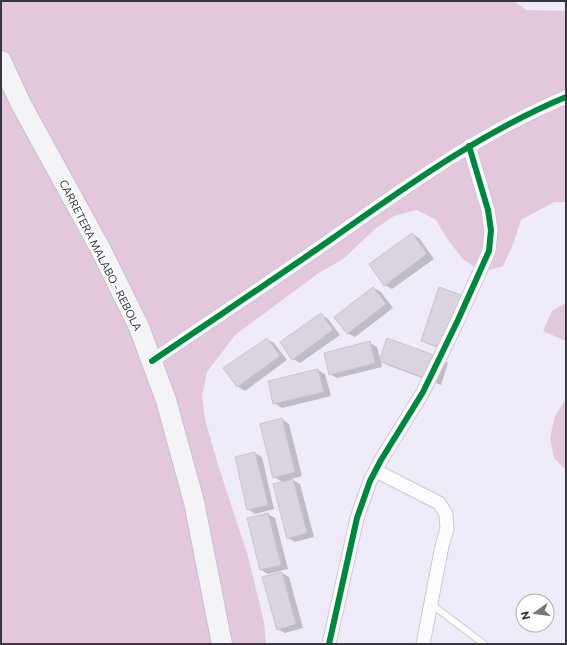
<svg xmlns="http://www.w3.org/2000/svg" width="567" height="645" font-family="Commissioner,sans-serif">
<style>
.green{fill:#e3c7da}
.shadow{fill:#0003}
.building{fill:#dbd4df;stroke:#cac4ce}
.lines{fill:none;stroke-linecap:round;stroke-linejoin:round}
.lane-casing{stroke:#ccc9d3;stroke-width:8}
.street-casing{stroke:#ccc9d3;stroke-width:15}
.primary-casing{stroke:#c4c2cc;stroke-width:22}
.lane{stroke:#fdfcfe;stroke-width:6}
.street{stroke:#fdfcfe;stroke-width:13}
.primary{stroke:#f4f4f8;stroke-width:20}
.cycleway-casing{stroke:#fff;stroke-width:8}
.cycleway{stroke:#00873e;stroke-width:6}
.labels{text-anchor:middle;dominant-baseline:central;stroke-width:4;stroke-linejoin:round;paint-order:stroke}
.street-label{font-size:11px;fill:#393641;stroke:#fff}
</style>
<rect width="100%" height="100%" fill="#efebf8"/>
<!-- green -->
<g class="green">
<polygon points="1,1 514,1 526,10 566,11 566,202 554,202 521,220 513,244 503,266 482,272 463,259 448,240 436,220 417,210 394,216 375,229 342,260 320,272 235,335 207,372 202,396 205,419 218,465 247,553 264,622 266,644 1,644"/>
<polygon points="566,303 566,341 543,331 552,311"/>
<polygon points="566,399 566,470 554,458 550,438 555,416"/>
</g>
<!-- shadow -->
<g class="shadow">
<polygon points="412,234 419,238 434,259 392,289 385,285"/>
<polygon points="374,288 381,292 393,308 355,337 347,333 335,317"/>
<polygon points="439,288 461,296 468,300 451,352 430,345 422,341"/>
<polygon points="321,314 328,319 340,335 300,363 293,359"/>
<polygon points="267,339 274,343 287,360 245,391 237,386"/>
<polygon points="370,343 377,347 380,359 441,359 448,363 441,385 387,365 381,361 382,367 337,378 330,374"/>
<polygon points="318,370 325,374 331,396 282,408 274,403"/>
<polygon points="282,419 289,424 302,476 291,479 300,484 314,537 295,542 288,538 283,482 274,477"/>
<polygon points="255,453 262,457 274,509 255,514 248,509"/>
<polygon points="268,514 275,518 288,569 268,574 261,570 249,518"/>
<polygon points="282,573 289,577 303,628 285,633 277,629"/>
</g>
<!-- building -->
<g class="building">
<polygon points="412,233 427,254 384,286 369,264"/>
<polygon points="373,287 386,304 347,334 334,317"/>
<polygon points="439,287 461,295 444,349 421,341"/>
<polygon points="321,313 333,330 292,360 280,342"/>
<polygon points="267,338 280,356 237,387 223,368"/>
<polygon points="387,338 442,358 433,381 379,361"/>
<polygon points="370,341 375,363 329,375 324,353"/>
<polygon points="318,369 324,392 273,404 268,381"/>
<polygon points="282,418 295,472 273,478 260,424"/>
<polygon points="255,452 268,505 247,510 235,457"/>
<polygon points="293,479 307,533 287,539 273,484"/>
<polygon points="268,513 281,565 260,570 247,518"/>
<polygon points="282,572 296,624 277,630 262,577"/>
</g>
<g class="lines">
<!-- lane casing -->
<g class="lane-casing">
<polyline id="lane" points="431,604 484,644"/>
</g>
<!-- street casing -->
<g class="street-casing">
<g id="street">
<path d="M152,361c60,-41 121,-81 181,-123 74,-52 149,-106 233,-141"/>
<polyline points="376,471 439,503 446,514 447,529 442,546 423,644"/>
<polyline points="329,644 357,518 370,481 381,460 423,392 458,320 489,251 491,230 488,210 469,146"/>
</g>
</g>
<!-- primary casing -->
<g class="primary-casing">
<polyline id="primary" points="1,61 21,104 100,248 139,327 166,400 194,502 222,644"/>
</g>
<!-- lane -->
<use href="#lane" class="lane"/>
<!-- street -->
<use href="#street" class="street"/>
<!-- primary -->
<use href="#primary" class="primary"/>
<!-- cycleway casing -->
<g class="cycleway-casing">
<g id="cycleway">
<path d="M152,361c60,-41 121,-81 181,-123 74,-52 149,-106 233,-141"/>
<polyline points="329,644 357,518 370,481 381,460 423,392 458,320 489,251 491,230 488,210 469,146"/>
</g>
</g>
<!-- cycleway -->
<use href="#cycleway" class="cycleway"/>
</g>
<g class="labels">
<!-- street labels -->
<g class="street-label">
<text transform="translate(101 255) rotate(63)">CARRETERA MALABO - REBOLA</text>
</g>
</g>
<!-- border -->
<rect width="567" height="645" fill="none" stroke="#393641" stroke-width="4"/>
<!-- north arrow -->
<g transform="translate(535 613) rotate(256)"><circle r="19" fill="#ffffff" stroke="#b0afb3"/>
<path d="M0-3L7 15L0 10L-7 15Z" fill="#797581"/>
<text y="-6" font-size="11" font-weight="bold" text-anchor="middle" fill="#393641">N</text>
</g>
</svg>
